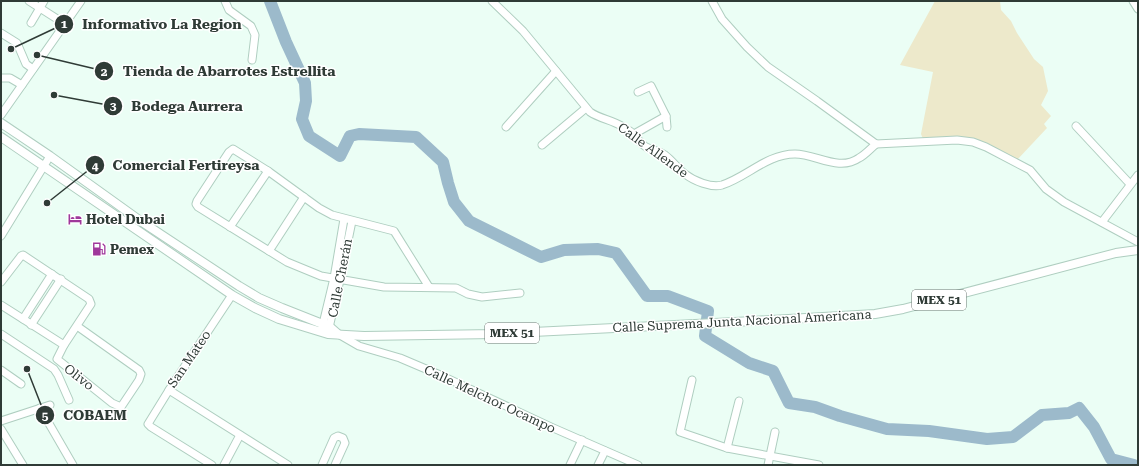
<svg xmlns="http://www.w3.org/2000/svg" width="1139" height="466" font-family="'Roboto Serif',serif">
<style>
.green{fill:#ede9cb}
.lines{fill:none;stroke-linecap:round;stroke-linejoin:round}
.river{stroke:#9cbacb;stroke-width:12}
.minor-casing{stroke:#afcec0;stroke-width:9}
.major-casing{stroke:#afcec0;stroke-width:10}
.minor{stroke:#fff;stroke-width:7}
.major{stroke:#fff;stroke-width:8}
.labels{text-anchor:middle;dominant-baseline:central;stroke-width:3;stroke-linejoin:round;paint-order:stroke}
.shield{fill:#fff;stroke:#6d7672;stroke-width:1}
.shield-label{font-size:12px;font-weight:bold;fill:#2f3b36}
.street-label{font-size:13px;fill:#2f3b36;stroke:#fff}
.poi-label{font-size:13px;font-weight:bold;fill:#2f3b36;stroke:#fff;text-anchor:start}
.leader{fill:none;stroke:#2f3b36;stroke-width:1.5}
.callout-dot{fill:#2f3b36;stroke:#fff;stroke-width:1.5}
.mark-label{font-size:12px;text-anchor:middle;font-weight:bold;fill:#fff}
.callout-label{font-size:14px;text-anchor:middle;font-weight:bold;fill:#2f3b36;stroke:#fff;stroke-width:3;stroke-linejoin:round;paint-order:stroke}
</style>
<rect width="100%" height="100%" fill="#ebfef5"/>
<!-- green -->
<polygon class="green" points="935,1 1000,1 1001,10 1011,21 1017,33 1034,59 1043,67 1048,91 1041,105 1051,116 1044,124 1047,128 1017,160 989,144 974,139 923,139 921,134 933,72 900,65"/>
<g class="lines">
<!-- river -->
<polyline class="river" points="270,1 286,42 305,83 306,101 302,119 309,136 340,156 350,136 359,134 416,137 443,162 448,183 454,202 469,221 541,257 564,250 598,249 616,253 647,296 668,296 708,311 705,336 749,363 773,371 789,403 815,407 840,416 887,429 929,431 987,439 1013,437 1042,415 1069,413 1079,408 1094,427 1111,459 1134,465"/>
<!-- minor casing -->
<g class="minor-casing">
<g id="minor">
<polyline points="29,1 65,24"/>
<polyline points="225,1 229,10 251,26 255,35 252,60"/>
<path d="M492,1l31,30 67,81c10,7 23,8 33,15 4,2 9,5 12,9 4,4 6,8 11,11 6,3 13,4 19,8 8,6 13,14 20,19 9,7 26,14 37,11 25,-8 45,-31 73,-31 21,0 44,18 64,4 6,-3 11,-9 17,-14"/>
<polyline points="712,1 722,19 747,47 768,67 817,101 876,144 957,140 973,142 986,147 1030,170 1046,189 1064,202 1138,242"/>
<polyline points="1133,1 1138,9"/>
<polyline points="31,23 44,1"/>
<polyline points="1,33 17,43 26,64 33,69"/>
<polyline points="1,78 10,78 22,85"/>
<polyline points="638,92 651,86 666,116 667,127"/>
<polyline points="1,115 81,1"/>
<polyline points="1076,126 1130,184"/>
<polyline points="506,127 556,71"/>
<polyline points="634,134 666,116"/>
<polyline points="542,145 586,108"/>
<polyline points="1102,222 1138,175"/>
<polyline points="230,227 268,171"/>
<polyline points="1,236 50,156"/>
<polyline points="269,251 304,197"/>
<polyline points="1,282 21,256 23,255 89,299 91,304 64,345 57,359 112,403 121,407 139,380 141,374 139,370 77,326"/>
<polyline points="429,287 394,231 332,215 319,208 268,171 233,149 229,152 197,201 196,204 198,207 287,262 321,276 384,287 456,288 468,294 482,297 520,293"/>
<polyline points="1,305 64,345"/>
<polyline points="23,319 52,274"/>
<polyline points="31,325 61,279"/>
<polyline points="322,328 334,278 344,219"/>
<polyline points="328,332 340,280 352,221"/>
<polyline points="1,334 54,369 58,375 69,400"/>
<polyline points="340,335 359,346 400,358 440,375 551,427 638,465"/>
<polyline points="1,370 21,384"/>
<polyline points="692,380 680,432 727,448 819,465"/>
<polyline points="169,390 288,465"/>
<polyline points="40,408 73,465"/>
<polyline points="1,421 50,405"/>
<polyline points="1,429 23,465"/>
<polyline points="727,448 739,401"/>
<polyline points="212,465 151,427 148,424 169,390 232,295"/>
<polyline points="224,465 240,435"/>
<polyline points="322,465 334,438 338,436 343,438 345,443 335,465"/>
<polyline points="570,465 582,440"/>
<polyline points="598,465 605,451"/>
<polyline points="768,465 775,432"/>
</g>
</g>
<!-- major casing -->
<g class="major-casing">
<g id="major">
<polyline points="1,123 50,156 142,222 239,286 259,298 282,308 330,327 338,334"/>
<polyline points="1,137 232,295 255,308 279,319 328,334 364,336 495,334 735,322 875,314 903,309 1116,253 1138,250"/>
</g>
</g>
<!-- minor -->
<use href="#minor" class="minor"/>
<!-- major -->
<use href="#major" class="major"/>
</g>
<!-- icons -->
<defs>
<g id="hotel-bare" transform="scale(1.08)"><path d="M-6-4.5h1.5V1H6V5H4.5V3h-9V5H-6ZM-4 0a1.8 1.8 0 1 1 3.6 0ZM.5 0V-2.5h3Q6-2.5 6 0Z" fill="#9f389b" stroke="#fff" stroke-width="2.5" paint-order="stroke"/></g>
<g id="fuel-bare" transform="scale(1.08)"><path d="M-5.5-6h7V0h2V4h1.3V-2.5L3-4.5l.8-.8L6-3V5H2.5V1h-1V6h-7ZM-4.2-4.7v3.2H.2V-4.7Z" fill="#9f389b" stroke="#fff" stroke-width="2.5" paint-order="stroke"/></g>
</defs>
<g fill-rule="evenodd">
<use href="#hotel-bare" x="75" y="219"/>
<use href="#fuel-bare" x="99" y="249"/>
</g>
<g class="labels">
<!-- shield labels -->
<g class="shield">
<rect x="912" y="290" width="54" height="20" rx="3"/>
<rect x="485" y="323" width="54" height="20" rx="3"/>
</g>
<g class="shield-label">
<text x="939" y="300">MEX 51</text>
<text x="512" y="333">MEX 51</text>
</g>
<!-- street labels -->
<g class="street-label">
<text transform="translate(653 150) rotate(36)">Calle Allende</text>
<text transform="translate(340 278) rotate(-79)">Calle Cherán</text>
<text transform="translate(742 321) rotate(-3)">Calle Suprema Junta Nacional Americana</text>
<text transform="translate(189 359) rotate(-56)">San Mateo</text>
<text transform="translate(79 377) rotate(38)">Olivo</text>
<text transform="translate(490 399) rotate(25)">Calle Melchor Ocampo</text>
</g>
<!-- poi labels -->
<g class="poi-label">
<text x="86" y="219">Hotel Dubai</text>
<text x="110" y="249">Pemex</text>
</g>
</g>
<!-- callouts -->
<path class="leader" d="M11 49L64 24M37 55L104 71M54 95L113 106M47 203L95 165M27 369L45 415"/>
<g class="callout-dot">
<circle cx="11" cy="49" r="4"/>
<circle cx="37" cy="55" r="4"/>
<circle cx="54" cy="95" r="4"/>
<circle cx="47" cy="203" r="4"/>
<circle cx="27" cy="369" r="4"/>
<circle cx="64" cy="24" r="10"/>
<circle cx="104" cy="71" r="10"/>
<circle cx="113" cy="106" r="10"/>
<circle cx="95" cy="165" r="10"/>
<circle cx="45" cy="415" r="10"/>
</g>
<g class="mark-label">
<text x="64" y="28">1</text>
<text x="104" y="76">2</text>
<text x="113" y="110">3</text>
<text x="95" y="170">4</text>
<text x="45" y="420">5</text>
</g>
<g class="callout-label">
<text x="162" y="29">Informativo La Region</text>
<text x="229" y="76">Tienda de Abarrotes Estrellita</text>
<text x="187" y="111">Bodega Aurrera</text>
<text x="186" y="170">Comercial Fertireysa</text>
<text x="95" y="420">COBAEM</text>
</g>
<!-- border -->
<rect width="1139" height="466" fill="none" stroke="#2f3b36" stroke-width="4"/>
</svg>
